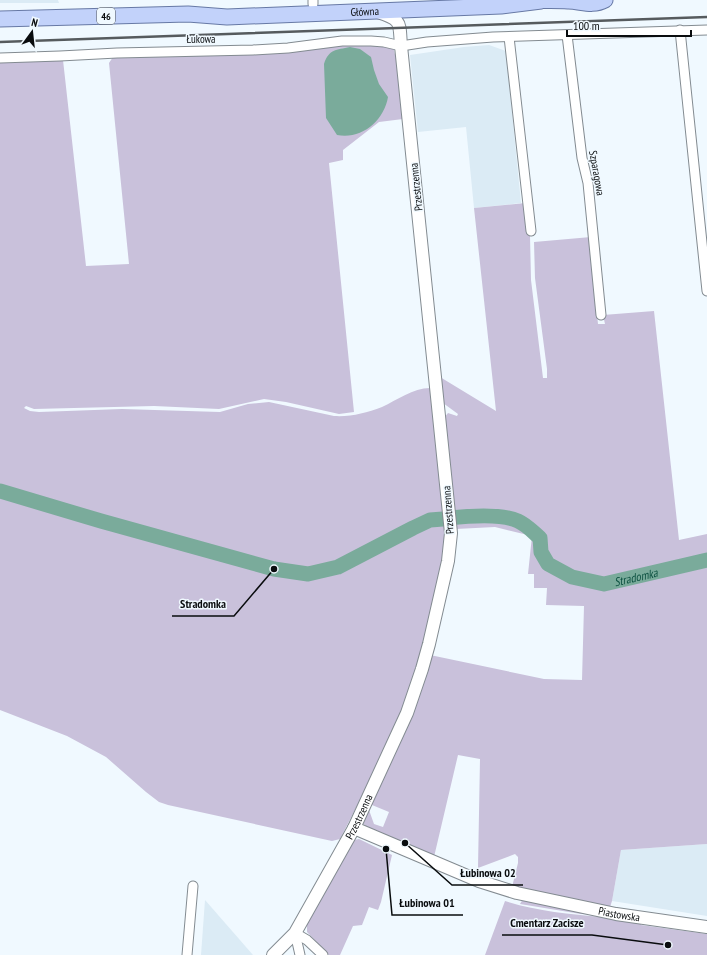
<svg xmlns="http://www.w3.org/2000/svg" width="707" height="955" font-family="'PT Sans Narrow',sans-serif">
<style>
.built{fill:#dbebf5}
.green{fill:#c9c1db}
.water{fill:#7aab9b}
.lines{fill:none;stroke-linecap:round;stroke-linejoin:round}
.river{stroke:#7aab9b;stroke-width:15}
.minor-casing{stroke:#838b91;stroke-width:11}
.tertiary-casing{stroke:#838b91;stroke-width:14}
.primary-casing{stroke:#6779a5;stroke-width:17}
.minor{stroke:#fff;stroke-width:9}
.tertiary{stroke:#fff;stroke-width:12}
.primary{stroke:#c2d2fa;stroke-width:15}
.rail{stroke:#565b5e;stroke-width:2.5}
.labels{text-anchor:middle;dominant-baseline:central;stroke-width:3;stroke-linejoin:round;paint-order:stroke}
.shield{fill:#f0f9ff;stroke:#4e5356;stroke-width:1}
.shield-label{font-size:10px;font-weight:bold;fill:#090c0e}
.street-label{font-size:11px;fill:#090c0e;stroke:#f0f9ff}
.water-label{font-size:12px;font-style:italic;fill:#0d5141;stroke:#f0f9ff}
.leader{fill:none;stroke:#090c0e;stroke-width:1.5}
.callout-dot{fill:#090c0e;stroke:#f0f9ff;stroke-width:1.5}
.callout-label{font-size:12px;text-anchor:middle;font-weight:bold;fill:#090c0e;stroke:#f0f9ff;stroke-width:3;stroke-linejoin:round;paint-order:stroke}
</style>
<rect width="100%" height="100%" fill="#f0f9ff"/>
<!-- built -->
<g class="built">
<polygon points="0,0 58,0 59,3 0,3"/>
<polygon points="489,45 506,51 521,203 474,208 466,127 418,132 410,55 464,47"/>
<polygon points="707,844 707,916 612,901 621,850"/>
<polygon points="205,900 253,955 201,955"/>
</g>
<!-- green -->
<g class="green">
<path d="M341,43l52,4 3,11 7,61 -24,3 -36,28v10l-14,3 25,249 -15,2 -53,-12 -22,-3 -45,10 -65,-3 -120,3 -8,-3 -2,2 6,3 9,1 83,-3 98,3 28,-8 21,-2 65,14c17,1 32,-3 48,-9 15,-7 31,-19 48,-19l15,142c0,25 -7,50 -12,75 -5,18 -8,38 -13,56 -20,62 -50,120 -80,178l-8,2 -164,-36 -9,-3 -13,-10 -40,-35 -39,-21 -67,-26v-647l63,-3 23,206 43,-2 -20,-201 4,-6z"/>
<polygon points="526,203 530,236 531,280 543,378 547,378 547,369 535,278 534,242 591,237 593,278 598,324 605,324 603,315 654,311 679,540 707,534 707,844 621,850 612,901 610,907 512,887 518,863 518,857 515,854 478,868 480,759 458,755 434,857 366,828 363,822 365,810 369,810 374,824 383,827 389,812 372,805 370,801 430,655 544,679 582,680 584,606 546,605 547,588 534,588 534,574 528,574 532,536 495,527 456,529 455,506 453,505 444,418 448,413 457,416 458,414 443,403 440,377 496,411 474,208"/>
<polygon points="359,839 392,855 381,902 378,910 369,907 362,925 353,926 340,955 329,955 307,932 307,920 354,840"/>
<polygon points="523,899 604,915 581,914 520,904"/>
<path d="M505,901c31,10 64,13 97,16 13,1 26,4 39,7v1l66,9v21h-222z"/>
</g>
<!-- water -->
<path class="water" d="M350,47l10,2 11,8 3,13 5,14 9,13c-4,24 -27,43 -51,38l-11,-17 -2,-54c5,-15 12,-14 26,-17z"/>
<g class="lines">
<!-- river -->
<g class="river">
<polyline points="0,491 101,521 274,569 308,574 338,567 413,528 430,520 443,519"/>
<path id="s1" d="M449,518c19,-2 52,-5 69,3 9,4 15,11 22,17l1,14 7,12 24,13 32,7 103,-24"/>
</g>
<!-- minor casing -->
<g class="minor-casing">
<g id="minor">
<polyline points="313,0 313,4"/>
<polyline points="680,30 707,291"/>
<polyline points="567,35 582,158 588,183 601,315"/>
<polyline points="509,37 531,231"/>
<polyline points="0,58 60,56 117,53 253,50 288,48 342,41 371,41 384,42 401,46 427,42 493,37 707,30"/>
<polyline points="295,933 307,940 323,955"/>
<polyline points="295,933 300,955"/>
<polyline points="187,955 193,886"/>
</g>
</g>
<!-- tertiary casing -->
<g class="tertiary-casing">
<g id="tertiary">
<path id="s2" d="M354,828l125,53 38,12 99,21 91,13"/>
<path id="s3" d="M273,955l22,-22 59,-105 53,-115 15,-44 7,-25 19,-83 3,-28 -50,-487c-2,-23 2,-26 -23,-34"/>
</g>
</g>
<!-- primary casing -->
<g class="primary-casing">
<g id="primary">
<path d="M532,0c12,1 24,0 36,1 13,0 24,6 37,-1"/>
<path id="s4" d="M0,19l188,-5 39,3 274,-11 40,-5"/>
</g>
</g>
<!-- minor -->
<use href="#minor" class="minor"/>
<!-- tertiary -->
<use href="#tertiary" class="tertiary"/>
<!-- primary -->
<use href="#primary" class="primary"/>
<!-- rail -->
<polyline class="rail" points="0,42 707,17"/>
</g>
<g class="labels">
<!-- shield labels -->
<rect class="shield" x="97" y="8" width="18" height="16" rx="3"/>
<g class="shield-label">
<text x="106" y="16">46</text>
</g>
<!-- street labels -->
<g class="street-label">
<text stroke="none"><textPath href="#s4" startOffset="365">Główna</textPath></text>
<text x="201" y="39">Łukowa</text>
<text transform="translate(597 173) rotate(80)">Szparagowa</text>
<text transform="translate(416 187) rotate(-96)">Przestrzenna</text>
<text transform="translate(448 510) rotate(-94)">Przestrzenna</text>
<text stroke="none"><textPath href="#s3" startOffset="164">Przestrzenna</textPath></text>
<text stroke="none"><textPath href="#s2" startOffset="280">Piastowska</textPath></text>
</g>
<!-- water labels -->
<g class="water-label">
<text stroke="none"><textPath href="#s1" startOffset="218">Stradomka</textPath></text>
</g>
</g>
<!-- callouts -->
<path class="leader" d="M274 569L234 616H172M405 843L452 885H523M386 849L392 915H463M668 945L592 935H502"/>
<g class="callout-dot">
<circle cx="274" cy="569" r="4"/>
<circle cx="405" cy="843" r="4"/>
<circle cx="386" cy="849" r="4"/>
<circle cx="668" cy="945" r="4"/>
</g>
<g class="callout-label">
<text x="203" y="608">Stradomka</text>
<text x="488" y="877">Łubinowa 02</text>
<text x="427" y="907">Łubinowa 01</text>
<text x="547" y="927">Cmentarz Zacisze</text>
</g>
<!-- north arrow -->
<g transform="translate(32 32) rotate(15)" stroke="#f0f9ff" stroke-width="3" paint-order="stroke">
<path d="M0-3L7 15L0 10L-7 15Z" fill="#090c0e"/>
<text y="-6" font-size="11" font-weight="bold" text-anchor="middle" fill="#090c0e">N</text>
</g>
<!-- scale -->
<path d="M567 30v6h124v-6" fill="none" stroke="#090c0e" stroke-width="2"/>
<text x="573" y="30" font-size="12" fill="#090c0e" stroke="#f0f9ff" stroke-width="3" paint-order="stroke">100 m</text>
</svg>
